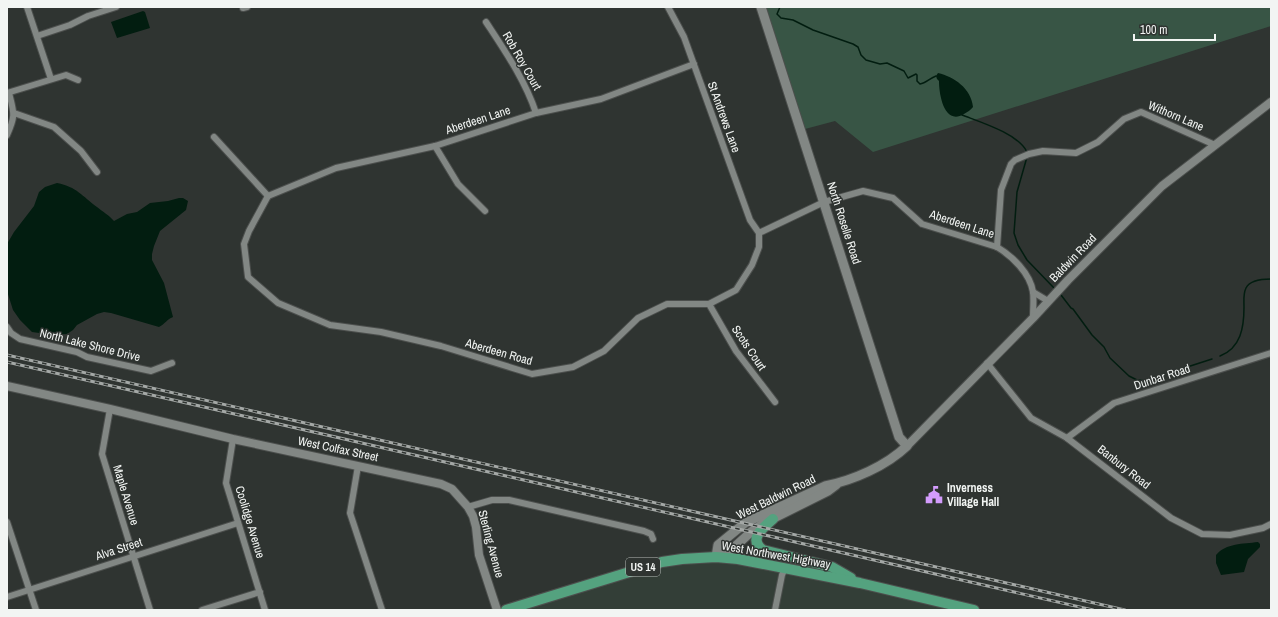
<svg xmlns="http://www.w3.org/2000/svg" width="1278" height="617" font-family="'Archivo Narrow',sans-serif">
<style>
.built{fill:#333e37}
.green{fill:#385545}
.water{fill:#021d10}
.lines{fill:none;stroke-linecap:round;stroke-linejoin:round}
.stream{stroke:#021d10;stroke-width:1.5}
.minor-casing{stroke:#4c4f4d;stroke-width:8}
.tertiary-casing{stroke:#4c4f4d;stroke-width:10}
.secondary-casing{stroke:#4c4f4d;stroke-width:11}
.primary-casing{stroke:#4c4f4d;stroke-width:12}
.minor{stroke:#828784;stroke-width:6}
.tertiary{stroke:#828784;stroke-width:8}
.secondary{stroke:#828784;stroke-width:9}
.primary{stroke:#54a27f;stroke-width:10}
.rail-casing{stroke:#a4a8a6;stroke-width:3}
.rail{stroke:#2f3431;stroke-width:1.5;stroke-dasharray:4.5;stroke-linecap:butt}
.labels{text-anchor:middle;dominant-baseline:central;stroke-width:3;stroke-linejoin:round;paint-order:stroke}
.shield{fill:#2f3431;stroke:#b8bbb9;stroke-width:1}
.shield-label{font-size:11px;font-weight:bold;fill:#f2f5f3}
.street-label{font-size:12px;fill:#f2f5f3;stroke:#2f3431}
.poi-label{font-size:12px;font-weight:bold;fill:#f2f5f3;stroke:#2f3431;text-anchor:start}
</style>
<rect width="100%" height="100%" fill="#2f3431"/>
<!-- built -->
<polygon class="built" points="738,559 956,610 506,610 662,562"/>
<!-- green -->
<polygon class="green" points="765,7 1271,7 1271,26 873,152 835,121 805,129"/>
<!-- water -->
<g class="water">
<polygon points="143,11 145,12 150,28 117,38 111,22"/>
<path d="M938,73c16,4 33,15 35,34 -2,3 -6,5 -9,7 -20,12 -25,-20 -25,-33l-2,-2 -1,-3z"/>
<path d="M57,183c20,4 25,13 40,24 6,5 12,8 17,14l13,-7 10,-2 13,-9 18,-2 11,-3h4l5,3 -2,9 -26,21 -6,15 -2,8v6l12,23 9,34c-6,2 -8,7 -14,10l-48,-14 -7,-1 -7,2 -20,11 -4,5 -6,4 -13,1 -22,-3 -12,-12 -7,-10 -6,-19v-47l7,-12 20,-26 5,-14 6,-5z"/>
<path d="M1258,542l2,2v3l-12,12 -4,13 -23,3 -5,-12v-8c10,-12 27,-11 42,-13z"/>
</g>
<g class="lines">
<!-- stream -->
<g class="stream">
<path d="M780,7l-3,7 4,4 12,2 20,10 40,14 5,3 3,8 5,5 14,4 7,-1 17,8 4,7 8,-4 1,1v6l3,3c6,-1 10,-6 16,-8"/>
<path d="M962,115c18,7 57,19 65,37"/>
<polyline points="1027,157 1017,192 1014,233 1018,245 1027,260 1054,288"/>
<polyline points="1061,295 1071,308 1073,309 1092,335 1104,347 1110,358 1129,376 1137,380 1147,381 1160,377"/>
<path d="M1220,356c21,-8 24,-29 24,-49 0,-7 -1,-13 2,-19 4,-8 17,-9 25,-9"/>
<polyline points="1181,369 1212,359"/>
<polyline points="1168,374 1174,372"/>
</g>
<!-- minor casing -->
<g class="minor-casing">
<g id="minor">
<polyline points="27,7 51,79"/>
<polyline points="243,7 243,8 247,7"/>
<polyline points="668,7 684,37 750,220 759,233"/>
<path d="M486,22c19,29 39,58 50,91"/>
<polyline points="37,36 70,25 88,16 116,7"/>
<polyline points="7,93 66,75 78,80"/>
<polyline points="14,113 54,127 81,151 97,172"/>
<path d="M7,135c9,-20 7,-22 2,-42"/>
<polyline points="214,137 268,196"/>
<polyline points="435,146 458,184 485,211"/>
<path d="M268,196l-19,35 -5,13 4,33 30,26 52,22 51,7 60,14 91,28 41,-7 31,-16 34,-33 29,-14h42l27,-14 16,-25 7,-18v-14l65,-31 39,-11 30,7 29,26 75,23c15,9 33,26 36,45 1,8 0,17 0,26"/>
<polyline points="268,196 336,168 435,146 536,113 601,99 694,64"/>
<polyline points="997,247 1001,190 1011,164 1015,160 1029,154 1043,151 1076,153 1098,142 1124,119 1141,112 1215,145"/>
<polyline points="1033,292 1048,301"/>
<polyline points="709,304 736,351 775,402"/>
<polyline points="7,327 11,333 20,339 77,352 87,357 151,371 172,363"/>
<polyline points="987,363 1031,418 1067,438 1171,518 1202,534 1230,535 1263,528 1271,524"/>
<polyline points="110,409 102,454 150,610"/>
<polyline points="1067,438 1114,403 1271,353"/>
<polyline points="233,439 226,483 265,610"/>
<polyline points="358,466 350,513 382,610"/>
<polyline points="468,507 492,500 509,500 644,531 651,534 653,539"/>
<polyline points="7,522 36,610"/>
<polyline points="7,597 238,523"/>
<polyline points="202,610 260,592"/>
<polyline points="775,610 782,575 785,568"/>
</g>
</g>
<!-- tertiary casing -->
<g class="tertiary-casing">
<g id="tertiary">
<polyline points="7,386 110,409 233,439 441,484 452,489 468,507 473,516 476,527 479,555 497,610"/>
<polyline points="907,446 1033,318 1068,280 1162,186 1271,102"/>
</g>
</g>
<!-- secondary casing -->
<g class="secondary-casing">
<g id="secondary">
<path d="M716,557l2,-12 27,-22 80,-37c29,-6 61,-20 82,-40l-8,-9 -138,-430"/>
<polyline points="716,557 730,551 751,532 764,523 828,491 836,485"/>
</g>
</g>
<!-- primary casing -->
<g class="primary-casing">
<g id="primary">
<path d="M773,519c-9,8 -26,20 -10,31l69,17 19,11"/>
<polyline points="506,610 662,562 682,559 716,557 738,559 860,583 974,610"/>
</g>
</g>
<!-- minor -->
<use href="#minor" class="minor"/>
<!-- tertiary -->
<use href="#tertiary" class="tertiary"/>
<!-- secondary -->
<use href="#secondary" class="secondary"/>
<!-- primary -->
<use href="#primary" class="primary"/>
<!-- rail casing -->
<g class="rail-casing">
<g id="rail">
<polyline points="7,355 1125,610"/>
<polyline points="7,362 1093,610"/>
</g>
</g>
<!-- rail -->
<use href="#rail" class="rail"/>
</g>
<!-- icons -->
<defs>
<g id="civic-bare" transform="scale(1.38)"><path d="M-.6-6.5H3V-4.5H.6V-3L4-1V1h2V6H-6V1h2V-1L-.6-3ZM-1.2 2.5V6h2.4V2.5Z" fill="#d39cfc" stroke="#2f3431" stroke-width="2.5" paint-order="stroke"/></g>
</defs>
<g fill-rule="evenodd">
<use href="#civic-bare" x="934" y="495"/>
</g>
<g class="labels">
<!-- shield labels -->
<rect class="shield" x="626" y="558" width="34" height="18" rx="3"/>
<g class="shield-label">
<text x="643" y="567">US 14</text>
</g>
<!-- street labels -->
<g class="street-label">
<text transform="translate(522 61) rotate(60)">Rob Roy Court</text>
<text transform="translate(1176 116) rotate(23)">Withorn Lane</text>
<text transform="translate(724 117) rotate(70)">St Andrews Lane</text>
<text transform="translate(478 120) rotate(-18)">Aberdeen Lane</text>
<text transform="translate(844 223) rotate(72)">North Roselle Road</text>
<text transform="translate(962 224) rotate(18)">Aberdeen Lane</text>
<text transform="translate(1073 258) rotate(-46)">Baldwin Road</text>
<text transform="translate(90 345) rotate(14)">North Lake Shore Drive</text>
<text transform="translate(749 348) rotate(56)">Scots Court</text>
<text transform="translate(499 352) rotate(16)">Aberdeen Road</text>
<text transform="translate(1162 377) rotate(-18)">Dunbar Road</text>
<text transform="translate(338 449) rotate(12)">West Colfax Street</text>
<text transform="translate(1124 467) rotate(38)">Banbury Road</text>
<text transform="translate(126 495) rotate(73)">Maple Avenue</text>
<text transform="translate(776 497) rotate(-26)">West Baldwin Road</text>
<text transform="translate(250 522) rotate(73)">Coolidge Avenue</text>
<text transform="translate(491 544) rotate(75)">Sterling Avenue</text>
<text transform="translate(119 549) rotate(-18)">Alva Street</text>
<text transform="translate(776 555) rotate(10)">West Northwest Highway</text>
</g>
<!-- poi labels -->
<g class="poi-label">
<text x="947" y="488">Inverness<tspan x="947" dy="14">Village Hall</tspan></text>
</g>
</g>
<!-- border -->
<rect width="1278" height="617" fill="none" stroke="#f2f5f3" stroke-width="16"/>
<!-- scale -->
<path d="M1134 34v6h81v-6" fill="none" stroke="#f2f5f3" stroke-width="2"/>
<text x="1140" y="34" font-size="12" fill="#f2f5f3" stroke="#2f3431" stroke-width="3" paint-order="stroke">100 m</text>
</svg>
